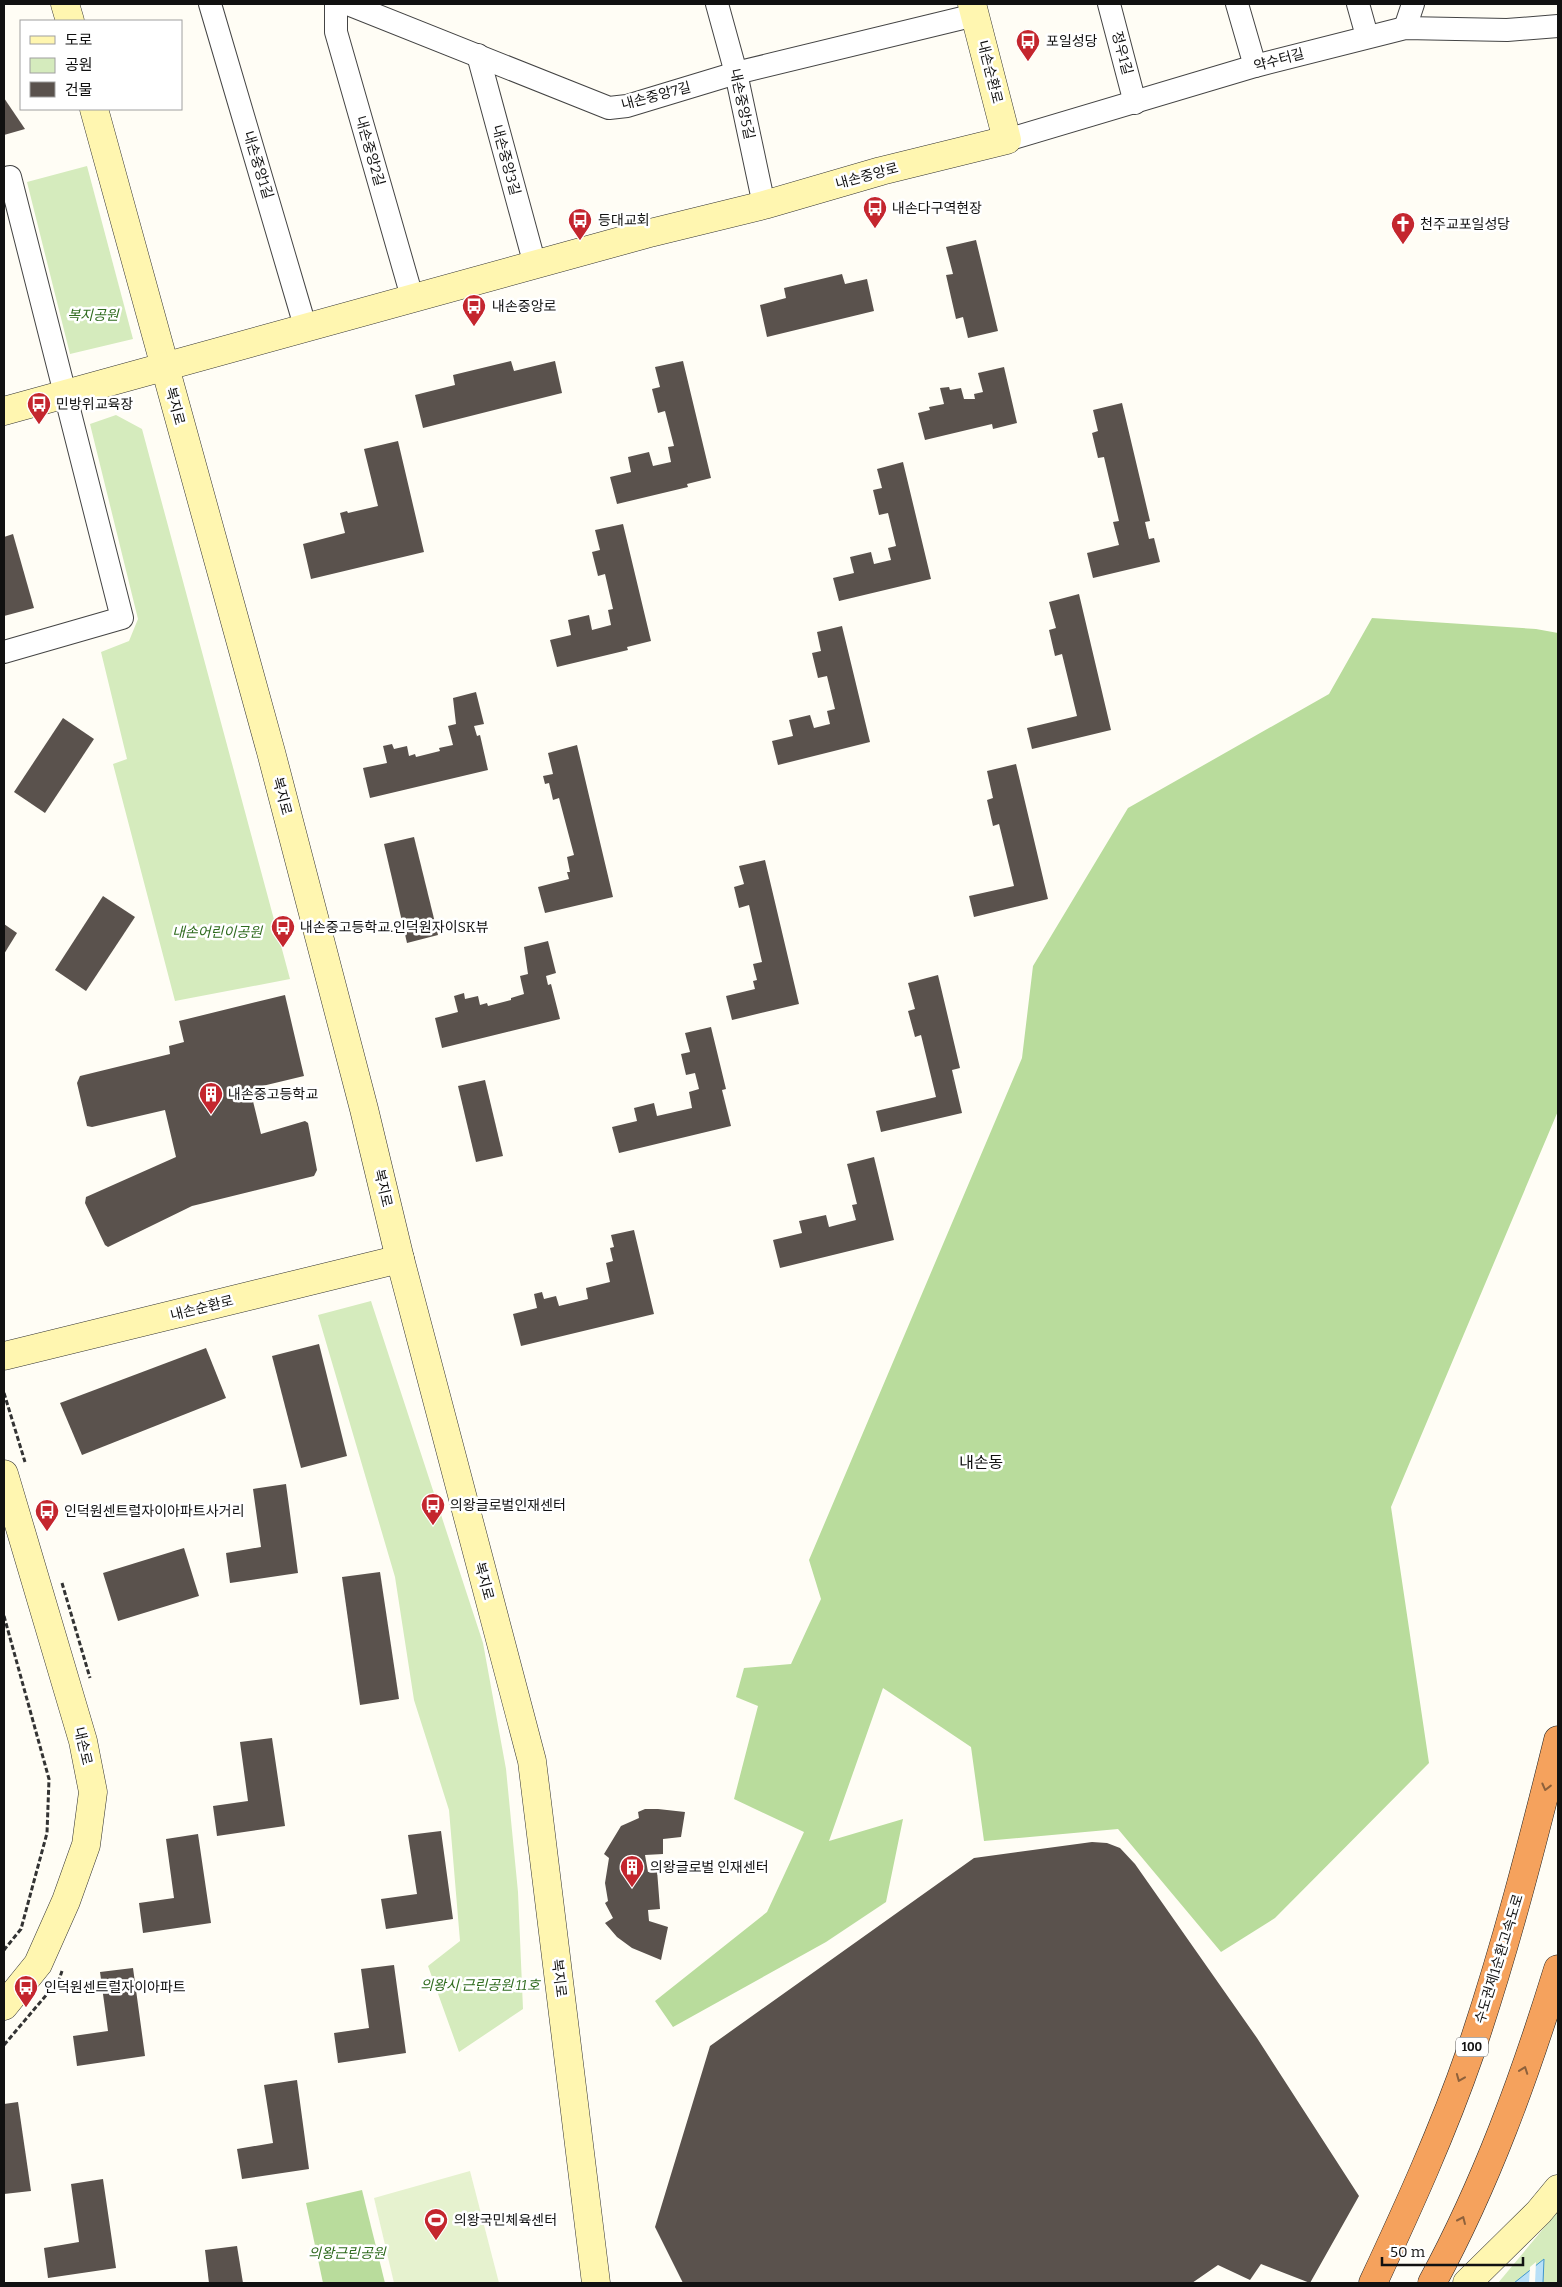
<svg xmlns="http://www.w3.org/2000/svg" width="1562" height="2287" font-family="Bitter,'Noto Sans KR',serif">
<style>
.green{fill:#d5ebbd}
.forest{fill:#b9dc9c}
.pitch{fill:#e6f2cf}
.water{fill:#b9e0f7;stroke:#3f96cf}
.pier{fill:#fffdf5}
.building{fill:#5a524d}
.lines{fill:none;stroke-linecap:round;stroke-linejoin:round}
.street-casing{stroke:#444;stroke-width:24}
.secondary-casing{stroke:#333;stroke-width:29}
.highway-casing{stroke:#222;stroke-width:29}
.path{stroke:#333;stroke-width:3;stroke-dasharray:5 2.5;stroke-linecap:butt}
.street{stroke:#fff;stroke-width:22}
.secondary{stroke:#fff6b0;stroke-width:28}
.highway{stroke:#f5a25d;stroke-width:28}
.oneway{stroke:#8e613b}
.labels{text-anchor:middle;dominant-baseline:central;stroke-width:5;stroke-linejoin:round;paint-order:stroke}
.shield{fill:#fff;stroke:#585858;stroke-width:1}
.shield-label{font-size:12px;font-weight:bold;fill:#111}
.poi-label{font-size:14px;fill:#111;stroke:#fff;text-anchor:start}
.street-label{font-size:14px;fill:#111;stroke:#fff}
.park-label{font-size:14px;font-style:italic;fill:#2f6b1f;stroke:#fff}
.quarter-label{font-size:16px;fill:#111;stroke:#fff}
</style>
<rect width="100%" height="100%" fill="#fffdf5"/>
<!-- green -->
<g class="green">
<polygon points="87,166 133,339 70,354 27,182"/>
<polygon points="116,415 142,429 290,979 175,1001 113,764 127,759 101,652 129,641 138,619 90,424"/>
<polygon points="371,1301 483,1643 506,1769 518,1892 523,2009 459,2052 428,1966 460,1941 449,1810 414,1700 395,1577 318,1315"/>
<polygon points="1558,2211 1558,2283 1498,2283"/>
</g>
<!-- forest -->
<g class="forest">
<polygon points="1372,618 1536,629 1558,633 1558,1111 1391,1507 1429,1763 1275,1918 1221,1952 1118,1829 984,1841 971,1747 883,1688 829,1841 903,1819 886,1902 826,1942 673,2027 655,2001 767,1912 804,1832 734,1799 758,1706 736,1697 744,1668 791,1664 821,1599 809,1560 1022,1058 1033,966 1128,808 1329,694"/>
<polygon points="362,2190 385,2283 323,2283 306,2203"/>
</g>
<!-- pitch -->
<polygon class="pitch" points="470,2171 499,2283 394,2283 374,2198"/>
<!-- water -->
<polygon class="water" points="1544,2259 1543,2283 1514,2283"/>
<!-- pier -->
<polygon class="pier" points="1536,2262 1535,2283 1529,2283 1530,2267"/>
<!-- building -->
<g class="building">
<polygon points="4,98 25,129 4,135"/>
<polygon points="976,240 998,331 968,338 963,317 956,319 946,275 953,274 946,247"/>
<polygon points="842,274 845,284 867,279 874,311 767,337 760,305 786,298 784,288"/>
<polygon points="511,361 514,371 555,361 562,393 423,428 415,395 455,385 453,375"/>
<polygon points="683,361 711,478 687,484 688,487 617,504 610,477 631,472 628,457 649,452 653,466 671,462 668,447 674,446 665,411 658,413 652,389 660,387 655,367"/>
<polygon points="1004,367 1017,423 993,429 992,424 925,440 918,413 930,410 929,407 944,404 940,388 949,387 950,390 961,388 964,399 975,399 974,394 983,392 978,373"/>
<polygon points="1122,403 1150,521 1145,522 1149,539 1154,538 1160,562 1093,578 1087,553 1119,545 1113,522 1119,521 1104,457 1098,458 1092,433 1098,431 1093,410"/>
<polygon points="398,441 424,552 311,579 303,544 345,533 340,513 347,511 348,513 378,506 364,449"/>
<polygon points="903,462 931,579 839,601 833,578 854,573 850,557 871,552 874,564 891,560 888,548 896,546 888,513 879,515 873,490 882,488 877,469"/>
<polygon points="623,524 651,641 627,647 628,650 557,667 550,640 571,635 568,620 589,615 592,630 611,625 608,610 613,609 605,574 598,576 592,552 600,550 595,530"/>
<polygon points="13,534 34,608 4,616 4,537"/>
<polygon points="1079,594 1111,730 1032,749 1027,728 1077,716 1062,654 1055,656 1049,630 1056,628 1049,602"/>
<polygon points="842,626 870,742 778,765 772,741 793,736 789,720 810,715 814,728 830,724 827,711 835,709 827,676 818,678 812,653 821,651 817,632"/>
<polygon points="476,692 484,724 474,726 477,736 480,735 488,770 370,798 363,768 387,763 383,746 392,744 394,749 407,746 409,756 415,754 416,757 440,751 439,748 453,745 448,726 456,724 453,698"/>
<polygon points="63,718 94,739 45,813 14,792"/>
<polygon points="577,745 613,897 545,913 538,887 569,879 567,872 570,872 567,857 574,855 559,798 553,800 549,783 545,784 543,776 553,774 548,753"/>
<polygon points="1016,764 1048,899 974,917 969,896 1014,886 999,824 993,826 987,800 993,798 987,771"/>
<polygon points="414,837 438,935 407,943 384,844"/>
<polygon points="765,860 799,1004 732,1020 726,996 755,989 753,981 757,980 753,964 762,962 749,905 739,908 734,887 744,884 739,866"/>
<polygon points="103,896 135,917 86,991 55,970"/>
<polygon points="4,924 17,933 4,954"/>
<polygon points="548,941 556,973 546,976 548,985 551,984 560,1019 442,1048 435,1018 458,1012 454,996 464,993 465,999 478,996 480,1005 487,1003 488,1006 511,1000 511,998 524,994 520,976 528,974 524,947"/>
<polygon points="938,975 960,1068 952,1070 962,1113 881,1132 876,1111 936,1097 921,1035 915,1037 908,1011 915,1009 908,983"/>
<polygon points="285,995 304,1076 250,1089 261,1134 305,1121 308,1123 317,1170 314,1176 192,1206 108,1247 105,1245 85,1203 86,1197 176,1157 165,1110 92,1127 87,1126 77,1083 80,1076 170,1054 169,1046 184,1042 179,1021"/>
<polygon points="711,1027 726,1089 722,1090 731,1126 619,1153 612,1127 637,1121 634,1108 654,1103 657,1116 692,1108 689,1092 699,1089 695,1073 686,1075 681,1054 690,1052 685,1033"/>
<polygon points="485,1080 503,1156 476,1162 458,1086"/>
<polygon points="874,1157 894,1240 780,1268 773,1240 802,1233 799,1221 826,1215 829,1227 856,1220 852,1205 857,1204 847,1164"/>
<polygon points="634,1230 654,1314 521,1346 513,1314 537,1308 534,1294 542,1292 544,1299 556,1296 559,1306 588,1299 586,1288 610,1282 606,1263 613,1261 610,1248 614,1247 611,1235"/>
<polygon points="319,1344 347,1456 301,1468 272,1356"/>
<polygon points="206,1348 226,1398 82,1455 60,1403"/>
<polygon points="286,1484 298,1573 230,1583 226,1553 261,1547 253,1489"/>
<polygon points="184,1548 199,1596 118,1621 103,1573"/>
<polygon points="380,1572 399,1699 360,1705 342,1577"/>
<polygon points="272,1738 285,1826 217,1836 213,1806 248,1801 240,1742"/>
<polygon points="645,1809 658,1809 685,1812 681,1837 663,1839 663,1854 645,1855 648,1872 657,1870 660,1909 648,1910 649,1921 668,1927 661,1960 632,1948 617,1937 605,1923 613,1918 605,1903 608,1901 605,1883 609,1858 604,1854 621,1826 639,1818 638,1812"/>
<polygon points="441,1831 453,1919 386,1929 381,1899 417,1894 408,1835"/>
<polygon points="198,1834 211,1923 143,1933 139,1903 174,1898 166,1839"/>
<polygon points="1092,1842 1107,1843 1120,1848 1135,1864 1257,2038 1359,2196 1310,2283 1261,2264 1250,2280 1218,2265 1192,2283 683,2283 655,2227 710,2046 974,1858"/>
<polygon points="394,1965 406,2053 338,2063 334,2033 369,2028 361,1969"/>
<polygon points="133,1968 145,2056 77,2066 73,2036 108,2031 100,1972"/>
<polygon points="297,2080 309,2169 242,2179 237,2149 273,2143 264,2085"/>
<polygon points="18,2102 31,2191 4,2194 4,2104"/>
<polygon points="103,2179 116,2268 48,2278 44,2248 79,2242 71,2184"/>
<polygon points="237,2246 243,2283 209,2283 205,2250"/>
</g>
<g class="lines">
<!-- street casing -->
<g class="street-casing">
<g id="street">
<polyline points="210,4 305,326"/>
<polyline points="336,4 336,32 412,297"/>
<polyline points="348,4 609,108 627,106 736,73 975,15"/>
<polyline points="717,4 736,73 764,205"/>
<polyline points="1109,4 1135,103"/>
<polyline points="1237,4 1255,66"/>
<polyline points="1358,4 1367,36"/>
<polyline points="1405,28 1413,4"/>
<polyline points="478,55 535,265"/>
<polyline points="1007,140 1255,66 1405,28 1507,30 1558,26"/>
<polyline points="4,179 10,177 122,618 4,652"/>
</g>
</g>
<!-- secondary casing -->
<g class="secondary-casing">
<g id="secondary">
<polyline points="65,4 70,21"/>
<polyline points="94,109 271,752 364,1109 400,1259 532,1761 596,2283"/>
<polyline points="4,411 646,234 764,205 881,171 1007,140 972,4"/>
<polyline points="4,1356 400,1259"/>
<polyline points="4,1474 83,1741 93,1792 86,1845 66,1901 38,1964 4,2006"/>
<polyline points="1467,2283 1539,2212 1558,2189"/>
</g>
</g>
<!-- highway casing -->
<g class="highway-casing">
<g id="highway">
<path d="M1373,2283c35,-75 70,-152 97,-230 35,-103 62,-208 88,-313"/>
<path d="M1432,2283c54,-99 93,-207 126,-314"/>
</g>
</g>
<!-- path -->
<g class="path">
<polyline points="4,1393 25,1462"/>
<polyline points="62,1583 90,1678"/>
<polyline points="4,1616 49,1779 47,1833 21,1929 4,1950"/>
<polyline points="4,2045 59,1980 62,1971"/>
</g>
<!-- street -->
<use href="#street" class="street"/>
<!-- secondary -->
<use href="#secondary" class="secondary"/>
<!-- highway -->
<use href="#highway" class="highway"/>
</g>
<!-- one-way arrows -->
<defs><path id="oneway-chevron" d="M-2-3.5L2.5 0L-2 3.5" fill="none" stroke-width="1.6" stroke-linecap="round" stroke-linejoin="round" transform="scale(1.25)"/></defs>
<g class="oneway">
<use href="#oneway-chevron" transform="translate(1546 1787) rotate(104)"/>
<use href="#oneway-chevron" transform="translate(1524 2070) rotate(-70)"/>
<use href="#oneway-chevron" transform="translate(1460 2078) rotate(112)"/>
<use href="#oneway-chevron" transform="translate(1462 2220) rotate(-66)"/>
</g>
<!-- icons -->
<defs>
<g id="bus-pin" transform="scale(1.25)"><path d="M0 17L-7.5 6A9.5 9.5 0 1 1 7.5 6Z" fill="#c4262e" stroke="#fff"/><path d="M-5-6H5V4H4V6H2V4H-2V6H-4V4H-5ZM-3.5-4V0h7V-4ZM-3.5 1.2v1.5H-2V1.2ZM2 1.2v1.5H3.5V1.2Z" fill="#fff"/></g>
<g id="church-pin" transform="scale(1.25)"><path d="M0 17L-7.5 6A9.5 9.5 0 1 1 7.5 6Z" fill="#c4262e" stroke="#fff"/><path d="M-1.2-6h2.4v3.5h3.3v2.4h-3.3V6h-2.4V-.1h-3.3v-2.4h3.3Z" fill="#fff"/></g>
<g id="building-pin" transform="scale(1.25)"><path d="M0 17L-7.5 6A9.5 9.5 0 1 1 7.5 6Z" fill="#c4262e" stroke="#fff"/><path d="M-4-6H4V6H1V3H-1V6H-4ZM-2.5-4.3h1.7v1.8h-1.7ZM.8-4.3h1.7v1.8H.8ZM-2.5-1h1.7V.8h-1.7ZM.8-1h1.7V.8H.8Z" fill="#fff"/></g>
<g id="stadium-pin" transform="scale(1.25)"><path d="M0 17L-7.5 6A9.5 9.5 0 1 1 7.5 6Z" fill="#c4262e" stroke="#fff"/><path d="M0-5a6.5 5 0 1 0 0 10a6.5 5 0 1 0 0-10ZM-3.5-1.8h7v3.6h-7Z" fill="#fff"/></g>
</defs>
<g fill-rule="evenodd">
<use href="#bus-pin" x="1028" y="41"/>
<use href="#bus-pin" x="875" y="208"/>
<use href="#bus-pin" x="580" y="220"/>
<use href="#church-pin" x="1403" y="224"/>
<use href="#bus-pin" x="474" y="306"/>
<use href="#bus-pin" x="39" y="404"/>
<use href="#bus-pin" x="283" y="927"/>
<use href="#building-pin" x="211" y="1094"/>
<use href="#bus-pin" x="433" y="1505"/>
<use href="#bus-pin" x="47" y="1511"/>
<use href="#building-pin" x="632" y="1867"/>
<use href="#bus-pin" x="26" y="1987"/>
<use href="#stadium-pin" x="436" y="2220"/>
</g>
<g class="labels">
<!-- shield labels -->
<rect class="shield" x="1456" y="2037.5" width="32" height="19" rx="4"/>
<g class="shield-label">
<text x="1472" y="2047">100</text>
</g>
<!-- poi labels -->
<g class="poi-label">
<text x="1046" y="41">포일성당</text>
<text x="892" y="208">내손다구역현장</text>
<text x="598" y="220">등대교회</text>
<text x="1420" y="224">천주교포일성당</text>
<text x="492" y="306">내손중앙로</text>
<text x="56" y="404">민방위교육장</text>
<text x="300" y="927">내손중고등학교.인덕원자이SK뷰</text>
<text x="228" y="1094">내손중고등학교</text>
<text x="450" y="1505">의왕글로벌인재센터</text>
<text x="64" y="1511">인덕원센트럴자이아파트사거리</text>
<text x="650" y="1867">의왕글로벌 인재센터</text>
<text x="44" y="1987">인덕원센트럴자이아파트</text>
<text x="454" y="2220">의왕국민체육센터</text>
</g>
<!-- street labels -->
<g class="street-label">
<text transform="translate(1122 53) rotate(75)">정우1길</text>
<text transform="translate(1279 60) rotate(-15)">약수터길</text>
<text transform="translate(990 72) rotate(76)">내손순환로</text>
<text transform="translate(656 96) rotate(-15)">내손중앙7길</text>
<text transform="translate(742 104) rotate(78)">내손중앙5길</text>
<text transform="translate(370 151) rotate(74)">내손중앙2길</text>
<text transform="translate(506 160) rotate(75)">내손중앙3길</text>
<text transform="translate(258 165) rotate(73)">내손중앙1길</text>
<text transform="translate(867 176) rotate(-15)">내손중앙로</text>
<text transform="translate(175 406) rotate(75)">복지로</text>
<text transform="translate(282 796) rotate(75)">복지로</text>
<text transform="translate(383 1188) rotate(77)">복지로</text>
<text transform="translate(202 1308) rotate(-14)">내손순환로</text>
<text transform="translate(484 1581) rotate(75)">복지로</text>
<text transform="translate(83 1746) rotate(77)">내손로</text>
<text transform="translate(1499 1959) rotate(-73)">수도권제1순환고속도로</text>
<text transform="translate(559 1978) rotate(83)">복지로</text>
</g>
<!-- park labels -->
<g class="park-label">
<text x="93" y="315">복지공원</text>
<text x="217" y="932">내손어린이공원</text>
<text x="480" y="1985">의왕시 근린공원 11호</text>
<text x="347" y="2253">의왕근린공원</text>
</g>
<!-- quarter labels -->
<g class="quarter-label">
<text x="981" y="1462">내손동</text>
</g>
</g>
<!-- border -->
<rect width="1562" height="2287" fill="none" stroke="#111111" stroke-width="10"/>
<!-- legend -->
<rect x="20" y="20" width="162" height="90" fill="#ffffff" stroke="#a0a0a0"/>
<rect x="30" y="36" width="25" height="8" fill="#fff6b0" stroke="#a0a0a0"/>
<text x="65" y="45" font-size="15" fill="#111111">도로</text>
<rect x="30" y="58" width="25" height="15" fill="#d5ebbd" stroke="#a0a0a0"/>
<text x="65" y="70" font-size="15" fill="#111111">공원</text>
<rect x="30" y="82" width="25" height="15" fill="#5a524d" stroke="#a0a0a0"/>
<text x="65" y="95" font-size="15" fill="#111111">건물</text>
<!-- scale -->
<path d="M1382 2257v8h141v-8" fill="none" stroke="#111111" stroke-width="2.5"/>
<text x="1390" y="2257" font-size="15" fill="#111111" stroke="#ffffff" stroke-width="4" paint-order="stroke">50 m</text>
</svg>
